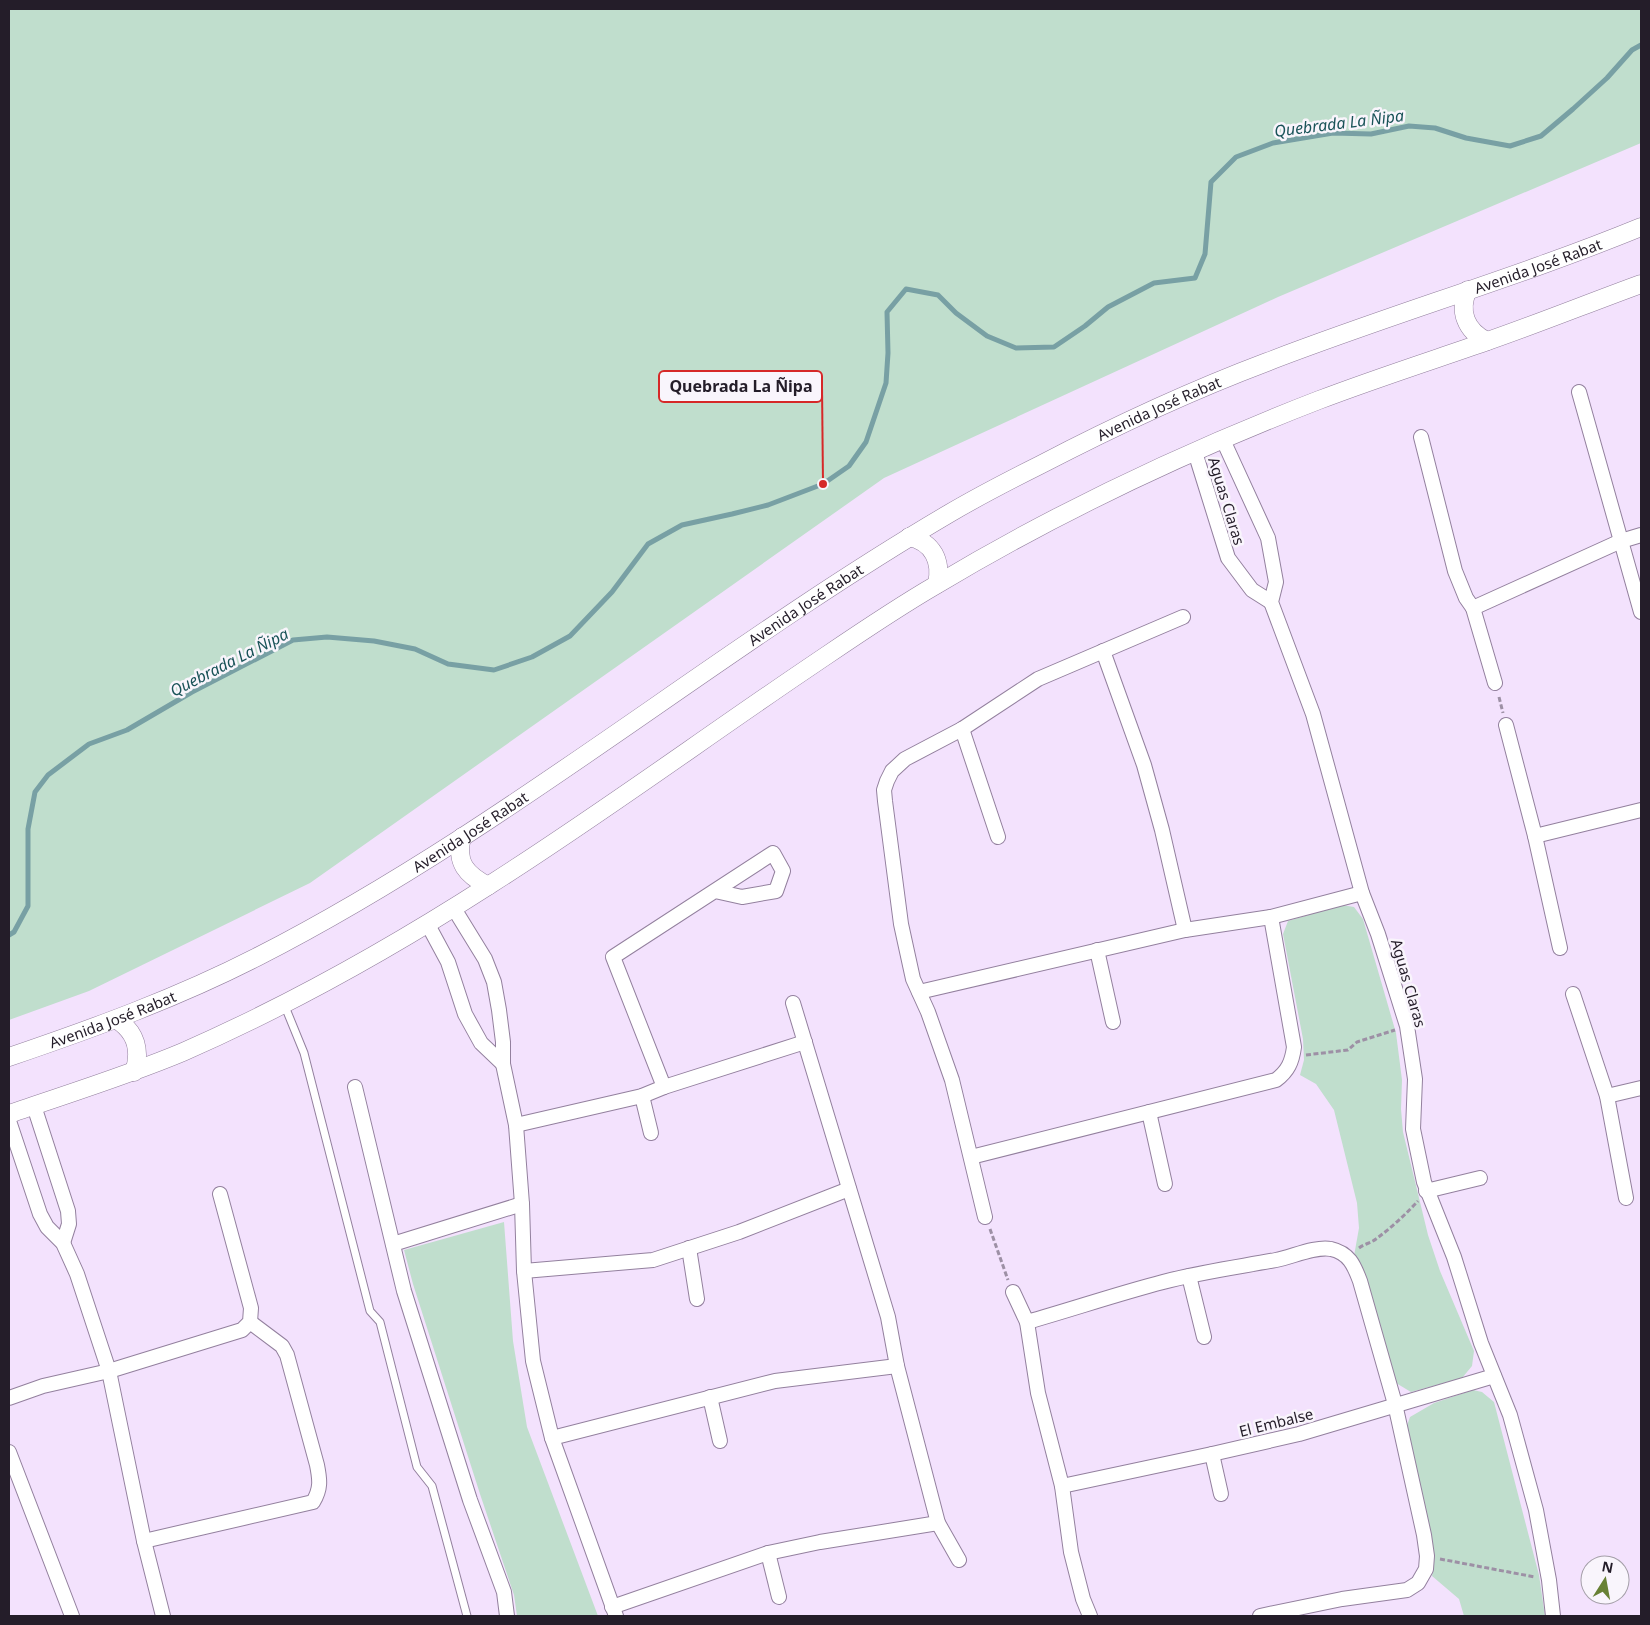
<svg xmlns="http://www.w3.org/2000/svg" width="1650" height="1625" font-family="'Noto Sans',sans-serif">
<style>
.green{fill:#c0decd}
.lines{fill:none;stroke-linecap:round;stroke-linejoin:round}
.stream{stroke:#78a0a4;stroke-width:5}
.service-casing{stroke:#93809e;stroke-width:9}
.minor-casing{stroke:#93809e;stroke-width:16}
.tertiary-casing{stroke:#93809e;stroke-width:19}
.path{stroke:#9d90a5;stroke-width:3;stroke-dasharray:5 2.5;stroke-linecap:butt}
.service{stroke:#fff;stroke-width:7}
.minor{stroke:#fff;stroke-width:14}
.tertiary{stroke:#fff;stroke-width:18}
.labels{text-anchor:middle;dominant-baseline:central;stroke-width:5;stroke-linejoin:round;paint-order:stroke}
.street-label{font-size:15px;fill:#241d29;stroke:#f9f5fc}
.water-label{font-size:16px;font-style:italic;fill:#195358;stroke:#f9f5fc}
.leader{fill:none;stroke:#d62828;stroke-width:2}
.callout-dot{fill:#d62828;stroke:#f9f5fc;stroke-width:2}
.callout{fill:#f9f5fc;stroke:#d62828;stroke-width:2}
.callout-label{font-size:16px;text-anchor:middle;font-weight:bold;fill:#241d29}
</style>
<rect width="100%" height="100%" fill="#f3e2fd"/>
<!-- green -->
<g class="green">
<polygon points="9,9 1641,9 1641,143 1278,297 884,478 310,883 89,991 9,1020"/>
<polygon points="1342,905 1354,907 1363,919 1396,1033 1402,1080 1401,1109 1403,1132 1428,1235 1440,1271 1474,1351 1472,1366 1462,1378 1411,1392 1391,1380 1365,1275 1354,1256 1359,1228 1357,1203 1334,1110 1316,1084 1300,1075 1304,1060 1303,1039 1283,934 1288,921"/>
<polygon points="504,1222 513,1341 527,1427 598,1616 517,1616 514,1595 480,1494 413,1284 404,1250"/>
<polygon points="1473,1390 1482,1392 1494,1402 1539,1575 1545,1616 1464,1616 1459,1599 1432,1576 1434,1561 1405,1431 1410,1417 1434,1403"/>
</g>
<g class="lines">
<!-- stream -->
<polyline class="stream" points="9,935 14,932 28,906 28,829 35,792 48,775 89,744 127,730 192,692 293,640 327,637 374,641 415,649 448,664 494,670 532,657 570,636 612,592 648,544 682,525 732,514 768,505 823,484 849,466 866,442 886,383 888,353 887,312 906,289 938,295 956,313 987,336 1016,348 1054,347 1085,326 1108,307 1154,283 1195,278 1205,254 1211,182 1236,157 1273,143 1333,133 1371,134 1409,126 1435,128 1466,138 1510,146 1541,136 1573,109 1607,78 1632,50 1641,45"/>
<!-- service casing -->
<g class="service-casing">
<polyline id="service" points="284,1004 304,1053 370,1311 380,1322 417,1467 432,1486 467,1616"/>
</g>
<!-- minor casing -->
<g class="minor-casing">
<g id="minor">
<polyline points="1579,392 1641,612"/>
<polyline points="1421,437 1455,571 1466,598 1473,608 1495,683"/>
<polyline points="1223,440 1268,538 1276,582 1271,602 1313,714 1362,893 1378,934 1407,1026 1415,1079 1413,1129 1424,1182 1454,1257 1481,1343 1510,1415 1536,1510 1549,1580 1553,1616"/>
<polyline points="1195,452 1228,558 1252,590 1271,602"/>
<polyline points="1473,608 1621,541 1641,535"/>
<polyline points="1103,651 1144,765 1162,830 1185,930"/>
<polyline points="1506,725 1535,836 1560,948"/>
<polyline points="962,729 998,837"/>
<polyline points="1535,836 1641,810"/>
<polyline points="453,907 485,959 494,982 499,1010 503,1042 503,1064 516,1125 522,1204 524,1271 533,1361 552,1438 616,1616"/>
<polyline points="427,923 448,962 465,1014 481,1043 503,1064"/>
<polyline points="1097,950 1113,1022"/>
<polyline points="919,992 1185,930 1271,917 1362,893"/>
<polyline points="1573,994 1607,1096 1626,1198"/>
<polyline points="793,1003 888,1317 897,1366 938,1523 959,1560"/>
<polyline points="355,1087 404,1291 470,1500 504,1592 507,1616"/>
<polyline points="664,1087 613,957 773,853 783,871 776,891 742,897 715,891"/>
<polyline points="642,1096 651,1133"/>
<polyline points="1607,1096 1641,1088"/>
<polyline points="34,1106 68,1211 69,1224 63,1243"/>
<polyline points="1149,1112 1165,1184"/>
<polyline points="9,1121 40,1214 47,1227 63,1243 77,1274 109,1371 144,1541 163,1616"/>
<polyline points="516,1125 642,1096 664,1087 805,1042"/>
<path d="M971,1157l305,-77c12,-9 16,-18 18,-33l-23,-130"/>
<polyline points="1426,1191 1480,1178"/>
<polyline points="985,1217 952,1080 928,1012 913,979 901,924 885,801 884,790 887,781 892,771 905,759 962,729 1038,679 1183,617"/>
<polyline points="393,1244 522,1204"/>
<polyline points="689,1248 697,1299"/>
<polyline points="524,1271 653,1260 739,1232 849,1189"/>
<polyline points="1189,1276 1204,1337"/>
<polyline points="1013,1292 1027,1322 1038,1393 1062,1486 1071,1552 1083,1599 1090,1616"/>
<path d="M1027,1322c46,-13 90,-28 136,-40 37,-10 75,-15 113,-22 16,-3 39,-14 55,-11 18,4 23,16 29,32l35,123 29,131 3,21 -1,13 -8,14 -11,7 -65,9 -82,17"/>
<polyline points="710,1397 720,1441"/>
<polyline points="9,1398 43,1386 109,1371 242,1330 250,1322 251,1308 220,1194"/>
<polyline points="552,1438 775,1381 897,1366"/>
<polyline points="9,1452 72,1616"/>
<polyline points="1212,1454 1221,1494"/>
<polyline points="1062,1486 1212,1454 1299,1434 1494,1376"/>
<path d="M144,1541l169,-39c8,-13 7,-22 4,-37l-30,-110 -5,-9 -32,-24"/>
<polyline points="768,1553 779,1597"/>
<polyline points="612,1607 768,1553 820,1542 938,1523"/>
</g>
</g>
<!-- tertiary casing -->
<g class="tertiary-casing">
<g id="tertiary">
<path d="M1468,290c-10,21 -2,41 19,51"/>
<path d="M909,537c24,5 33,24 28,47"/>
<path d="M462,837c-7,26 5,38 26,49"/>
<path d="M117,1020c19,12 24,31 17,52"/>
<path id="s1" d="M9,1057c85,-29 168,-59 248,-100 245,-125 456,-305 693,-444 29,-17 60,-33 90,-48 73,-38 150,-74 227,-103 124,-48 252,-85 374,-135"/>
<path d="M9,1114c58,-20 117,-38 174,-62 107,-47 210,-105 308,-168 107,-68 209,-143 314,-214 43,-29 86,-59 131,-85 122,-73 251,-134 383,-185 55,-21 111,-39 166,-58 52,-18 104,-39 156,-58"/>
</g>
</g>
<!-- path -->
<g class="path">
<polyline points="1499,697 1503,713"/>
<polyline points="1306,1055 1348,1050 1357,1042 1395,1030"/>
<polyline points="990,1229 1008,1280"/>
<path d="M1359,1248c5,-4 12,-5 17,-9 15,-11 29,-24 42,-38"/>
<polyline points="1440,1559 1535,1577"/>
</g>
<!-- service -->
<use href="#service" class="service"/>
<!-- minor -->
<use href="#minor" class="minor"/>
<!-- tertiary -->
<use href="#tertiary" class="tertiary"/>
</g>
<g class="labels">
<!-- street labels -->
<g class="street-label">
<text stroke="none"><textPath href="#s1" startOffset="1730">Avenida José Rabat</textPath></text>
<text stroke="none"><textPath href="#s1" startOffset="1325">Avenida José Rabat</textPath></text>
<text transform="translate(1227 501) rotate(73)">Aguas Claras</text>
<text stroke="none"><textPath href="#s1" startOffset="920">Avenida José Rabat</textPath></text>
<text stroke="none"><textPath href="#s1" startOffset="515">Avenida José Rabat</textPath></text>
<text transform="translate(1409 983) rotate(74)">Aguas Claras</text>
<text stroke="none"><textPath href="#s1" startOffset="110">Avenida José Rabat</textPath></text>
<text transform="translate(1276 1422) rotate(-14)">El Embalse</text>
</g>
<!-- water labels -->
<g class="water-label">
<text transform="translate(1339 123) rotate(-7)">Quebrada La Ñipa</text>
<text transform="translate(229 662) rotate(-27)">Quebrada La Ñipa</text>
</g>
</g>
<!-- callouts -->
<path class="leader" d="M823 484L822 386"/>
<circle class="callout-dot" cx="823" cy="484" r="5"/>
<rect class="callout" x="659" y="371" width="163" height="31" rx="5"/>
<g class="callout-label">
<text x="741" y="392">Quebrada La Ñipa</text>
</g>
<!-- border -->
<rect width="1650" height="1625" fill="none" stroke="#241d29" stroke-width="20"/>
<!-- north arrow -->
<g transform="translate(1605 1580) rotate(11)"><circle r="24" fill="#f9f5fc" stroke="#a49fa8"/>
<path d="M0-4L9 19L0 12L-9 19Z" fill="#688134"/>
<text y="-8" font-size="14" font-weight="bold" text-anchor="middle" fill="#241d29">N</text>
</g>
</svg>
